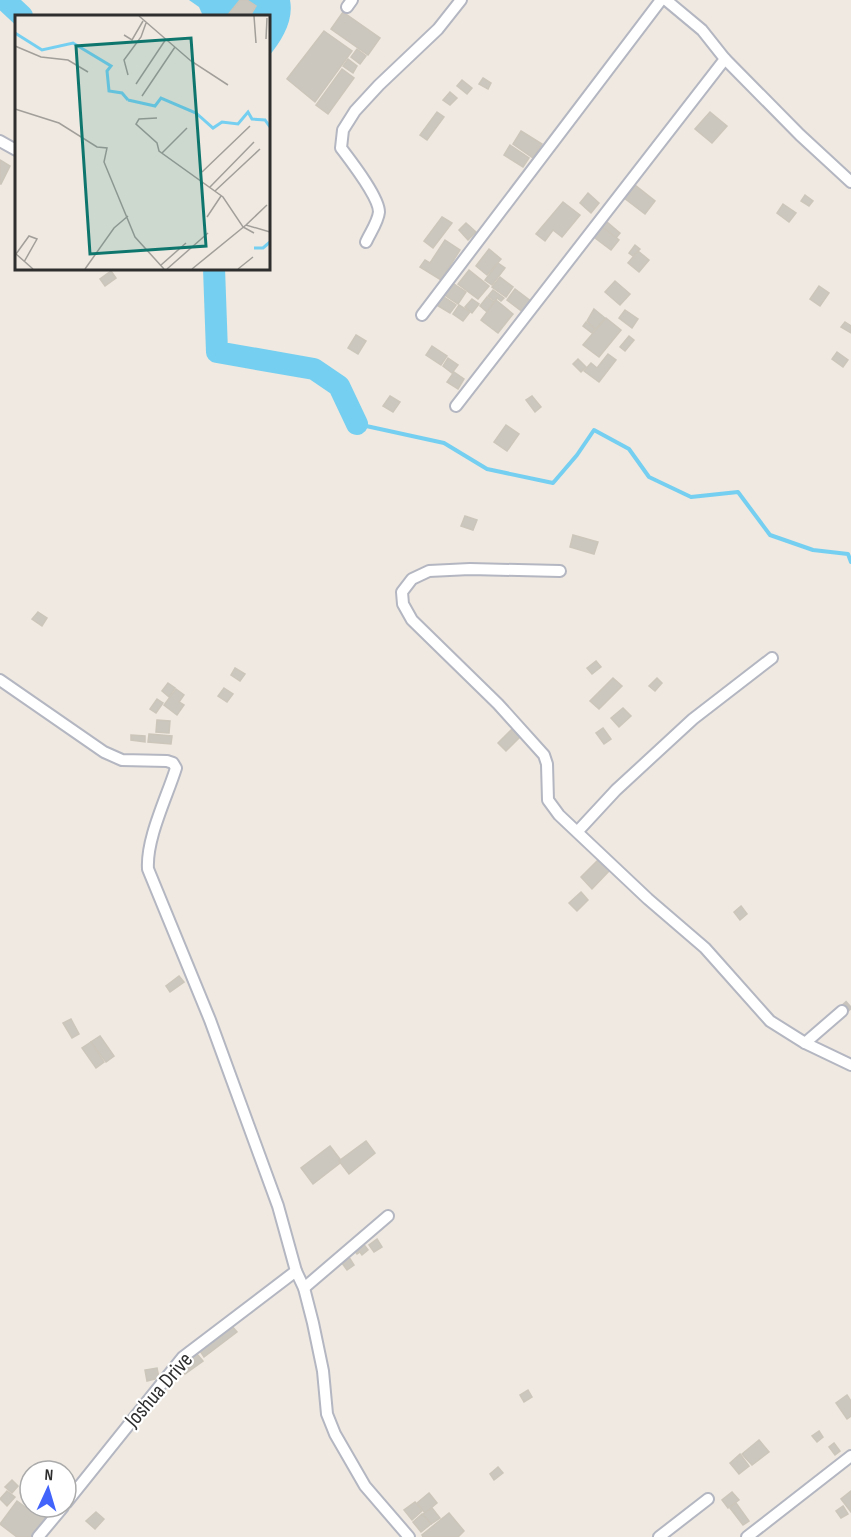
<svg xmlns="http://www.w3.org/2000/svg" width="851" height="1537" font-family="'Sofia Sans Condensed',sans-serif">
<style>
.water{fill:#75cff0}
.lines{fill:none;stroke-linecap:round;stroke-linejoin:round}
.stream{stroke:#75cff0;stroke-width:4}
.river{stroke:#75cff0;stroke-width:22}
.building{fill:#cbc7bf;stroke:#cbc5ba;stroke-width:1.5}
.street-tunnel{stroke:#c8c4bd;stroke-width:10;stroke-dasharray:10 5;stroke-linecap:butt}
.street-casing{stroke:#b4b7c1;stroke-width:14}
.street{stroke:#fff;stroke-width:10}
.labels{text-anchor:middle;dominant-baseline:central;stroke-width:4.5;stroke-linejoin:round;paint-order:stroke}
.street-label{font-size:22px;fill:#2e2e2e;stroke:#fff}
.inset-river{fill:none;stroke:#75cff0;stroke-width:3}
.inset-road{fill:none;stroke:#a29e99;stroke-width:1.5}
.view{fill:#0f766e;fill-opacity:0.15;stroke:#0f766e;stroke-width:3}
.inset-edge{fill:none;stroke:#2e2e2e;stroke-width:3}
</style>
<rect width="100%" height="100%" fill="#efe9e1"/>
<!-- water -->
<path class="water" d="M189,0h101c4,21 -8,40 -21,56l-1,-40h-65l-4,-9z"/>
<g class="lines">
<!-- stream -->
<polyline class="stream" points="357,424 444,443 487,469 553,483 577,455 594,430 629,449 649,477 691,497 738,492 770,535 813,550 848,554 851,562"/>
<!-- river -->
<g class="river">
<polyline points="5,0 22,16"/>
<polyline points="214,268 217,352 314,369 339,386 357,424"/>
</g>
</g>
<!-- building -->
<g class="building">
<polygon points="240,0 247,0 256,6 250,16 227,16"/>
<polygon points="343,12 380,38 368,55 331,29"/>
<polygon points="324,31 352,51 315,102 287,79"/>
<polygon points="357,49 366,56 360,64 351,57"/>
<polygon points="348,59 357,66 353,73 343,66"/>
<polygon points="342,69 354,78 328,114 316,105"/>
<polygon points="483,78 491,83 488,89 479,84"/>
<polygon points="462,80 472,88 467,94 457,86"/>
<polygon points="450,92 457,98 450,105 443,100"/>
<polygon points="437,112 444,117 427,140 420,135"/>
<polygon points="710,112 727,126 712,143 695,129"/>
<polygon points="521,131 542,144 533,158 513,144"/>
<polygon points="510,145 529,158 523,167 504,155"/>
<polygon points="0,160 10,166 1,184 0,184"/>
<polygon points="635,185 655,201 645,214 624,198"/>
<polygon points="588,193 599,203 591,213 580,203"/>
<polygon points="805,195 813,201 809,206 801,201"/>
<polygon points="563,202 580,215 562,237 553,230 545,241 536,234"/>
<polygon points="783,204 796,213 789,222 777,213"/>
<polygon points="442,217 452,223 433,248 424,241"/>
<polygon points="607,222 620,233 616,238 602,227"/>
<polygon points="466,223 476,232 468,240 459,230"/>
<polygon points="602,227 619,240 611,250 594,237"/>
<polygon points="445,240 460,250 441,280 420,267 425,260 430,263"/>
<polygon points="635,245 640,249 633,256 629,253"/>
<polygon points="489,249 501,259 487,275 476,266"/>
<polygon points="638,251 649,260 639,272 628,263"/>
<polygon points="498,263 505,268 492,285 485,280"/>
<polygon points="469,270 489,286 478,299 458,284"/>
<polygon points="111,271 116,278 105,286 100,279"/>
<polygon points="500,277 513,287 506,297 492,287"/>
<polygon points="615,281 630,294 620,305 605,292"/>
<polygon points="451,282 466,292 458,304 443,294"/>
<polygon points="819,286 829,293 820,306 810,299"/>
<polygon points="515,289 532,302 524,313 507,300"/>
<polygon points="493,290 504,298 501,301 497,298 495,301 488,296"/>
<polygon points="441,295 456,305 450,313 435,304"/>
<polygon points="487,297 494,302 487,312 480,306"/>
<polygon points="472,299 479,304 472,313 465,307"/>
<polygon points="496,300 513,314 498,333 481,320"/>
<polygon points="459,305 470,312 463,321 453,314"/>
<polygon points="594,309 605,318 596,329 587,321"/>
<polygon points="625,310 638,319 632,328 619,318"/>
<polygon points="606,318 621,330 599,357 583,345"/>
<polygon points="586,322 595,329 592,333 583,326"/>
<polygon points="845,322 851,326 851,333 841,327"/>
<polygon points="356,335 366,341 358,354 348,348"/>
<polygon points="629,336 634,340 625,351 620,347"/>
<polygon points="432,346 447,356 441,365 426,355"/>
<polygon points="837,352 848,360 843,367 832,359"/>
<polygon points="608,354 616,360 599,382 584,371 591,363 597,368"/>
<polygon points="448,358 458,365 452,373 443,366"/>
<polygon points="578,359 586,367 581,372 573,364"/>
<polygon points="454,372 464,379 458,389 447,382"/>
<polygon points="390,396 400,402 393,412 383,406"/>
<polygon points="532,396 541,407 535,412 526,400"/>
<polygon points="506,425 519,434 507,451 494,442"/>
<polygon points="465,516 477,520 473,530 461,526"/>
<polygon points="573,535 598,542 594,554 570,547"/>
<polygon points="38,612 47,618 42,626 32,619"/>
<polygon points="596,661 601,667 592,674 587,668"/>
<polygon points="235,668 245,674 240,681 231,675"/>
<polygon points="613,678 622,686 599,709 590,701"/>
<polygon points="657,678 662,683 655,691 649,686"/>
<polygon points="168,683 175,688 169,697 162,691"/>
<polygon points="224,688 233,694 227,702 218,696"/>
<polygon points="176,689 184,695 179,702 184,705 177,715 164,705"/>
<polygon points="157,699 163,703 156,713 150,709"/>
<polygon points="623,708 631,716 619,727 611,718"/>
<polygon points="157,720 170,721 169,733 156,732"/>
<polygon points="603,728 611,739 604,744 596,733"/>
<polygon points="512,729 520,737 506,751 498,743"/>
<polygon points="149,734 172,736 171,744 148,742"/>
<polygon points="131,735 145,736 145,742 131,740"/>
<polygon points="599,859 610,870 592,889 581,877"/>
<polygon points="581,892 588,900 577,911 569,903"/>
<polygon points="741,906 747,914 740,920 734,912"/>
<polygon points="179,976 184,982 170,992 166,986"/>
<polygon points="71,1019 79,1034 72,1038 63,1023"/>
<polygon points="100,1036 114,1056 106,1062 91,1042"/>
<polygon points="91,1042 104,1062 96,1068 82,1048"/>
<polygon points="366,1141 375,1153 349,1174 339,1161"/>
<polygon points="330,1146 340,1159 339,1161 340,1163 313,1184 301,1168"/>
<polygon points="377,1239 382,1247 374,1252 369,1245"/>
<polygon points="362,1242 368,1250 362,1255 360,1252 357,1254 353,1249"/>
<polygon points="347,1254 354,1265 347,1270 339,1259"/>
<polygon points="230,1324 237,1332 204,1357 198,1348"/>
<polygon points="197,1354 203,1361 185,1374 179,1366"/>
<polygon points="157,1368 159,1378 147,1381 145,1370"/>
<polygon points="528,1390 532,1397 524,1402 520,1395"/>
<polygon points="847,1395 851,1401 851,1416 847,1419 836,1403"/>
<polygon points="819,1431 823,1437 817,1442 812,1436"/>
<polygon points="759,1440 769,1452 752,1465 742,1454"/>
<polygon points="834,1443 840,1451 835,1455 829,1447"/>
<polygon points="740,1454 749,1466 739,1474 730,1463"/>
<polygon points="498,1467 503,1473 494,1480 490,1474"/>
<polygon points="12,1480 18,1486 12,1493 5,1487"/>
<polygon points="7,1491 15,1497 7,1506 0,1499"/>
<polygon points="851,1491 851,1512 841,1499"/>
<polygon points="732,1492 739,1500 728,1508 722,1500"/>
<polygon points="429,1493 437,1503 425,1513 417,1503"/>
<polygon points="17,1501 28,1509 30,1507 46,1507 52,1511 31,1537 17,1537 0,1524"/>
<polygon points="415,1502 422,1511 412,1520 404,1510"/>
<polygon points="736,1503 749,1521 743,1525 730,1508"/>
<polygon points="843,1506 848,1514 841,1518 836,1511"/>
<polygon points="432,1508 440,1518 431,1524 423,1514"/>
<polygon points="96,1512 104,1519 95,1529 86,1521"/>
<polygon points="449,1513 464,1531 458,1537 423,1537 422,1535"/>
<polygon points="422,1514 431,1524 421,1532 413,1522"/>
</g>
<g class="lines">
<!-- street-tunnel -->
<polyline class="street-tunnel" points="842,1011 851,1003"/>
<!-- street casing -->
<g class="street-casing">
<g id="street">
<polyline points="666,0 702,30 725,59 800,135 851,182"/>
<polyline points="347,7 352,0"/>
<polyline points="0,141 16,150"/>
<path d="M366,242c4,-9 12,-20 13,-30 0,-15 -29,-52 -38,-64l2,-18 12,-19 24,-26 59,-56 23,-29"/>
<polyline points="422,315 661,0"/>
<polyline points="456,406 725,59"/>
<polyline points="560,571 470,569 429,571 412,579 402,592 403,604 412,620 498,704 544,755 547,764 548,800 559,815 648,899 705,948 770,1021 805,1043 851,1065"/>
<path d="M0,680l104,72 18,8 45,1 6,2 3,5c-9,29 -30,71 -28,101l62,151 68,186 18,65 8,17 9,35 10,48 4,43 8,20 30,52 44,51"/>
<polyline points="578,831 616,790 693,719 772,658"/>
<polyline points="805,1043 842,1011"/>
<polyline points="304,1288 388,1216"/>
<polyline points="66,1503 183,1357 296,1271"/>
<polyline points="38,1537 63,1507"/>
<polyline points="659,1537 708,1499"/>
<polyline points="747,1537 851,1456"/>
</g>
</g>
<!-- street -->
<use href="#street" class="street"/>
</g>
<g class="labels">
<!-- street labels -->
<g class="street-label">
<text transform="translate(159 1390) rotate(-49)">Joshua Drive</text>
</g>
</g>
<!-- overview -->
<g transform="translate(15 15)">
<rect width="255" height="255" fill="#efe9e1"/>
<path class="inset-river" d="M0,18l27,17 31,-7 38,23 -4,5 2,20 13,2 6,7M113,85l27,6 6,-8 35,15 17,15 9,-6 16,2 10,-12 4,7 13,1 5,7M239,233h9l7,-6"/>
<path class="inset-road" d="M124,1l52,45 37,24M239,1l2,27M109,20l8,5 11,-19M251,24l1,-21M0,31l26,11 27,3 20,12M113,60l-4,-15 17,-23 5,-14M121,69l30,-45M127,81l33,-49M0,94l44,14 38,24 10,1 -3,14 31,75 29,32M142,103l-18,1 -3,5 21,19 2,8 64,46 20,30 11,6M147,138l25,-25M187,157l48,-46M195,172l44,-45M200,176l45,-42M192,202l14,-21M231,210l21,-20M1,239l13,-18 8,3 -13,23M1,239l17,15M146,250l25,-22M70,254l29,-41 14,-12M152,254l41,-36M177,254l54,-44 24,7M223,254l15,-12"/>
<path class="view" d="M176,23l15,208 -116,8 -14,-208z"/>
<rect width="255" height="255" class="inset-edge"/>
</g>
<!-- north arrow -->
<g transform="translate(48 1489) rotate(4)"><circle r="28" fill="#ffffff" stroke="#ababab" stroke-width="1.5"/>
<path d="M0-4.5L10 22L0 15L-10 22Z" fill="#4264fb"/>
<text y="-9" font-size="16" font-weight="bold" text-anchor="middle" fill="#2e2e2e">N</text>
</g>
</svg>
